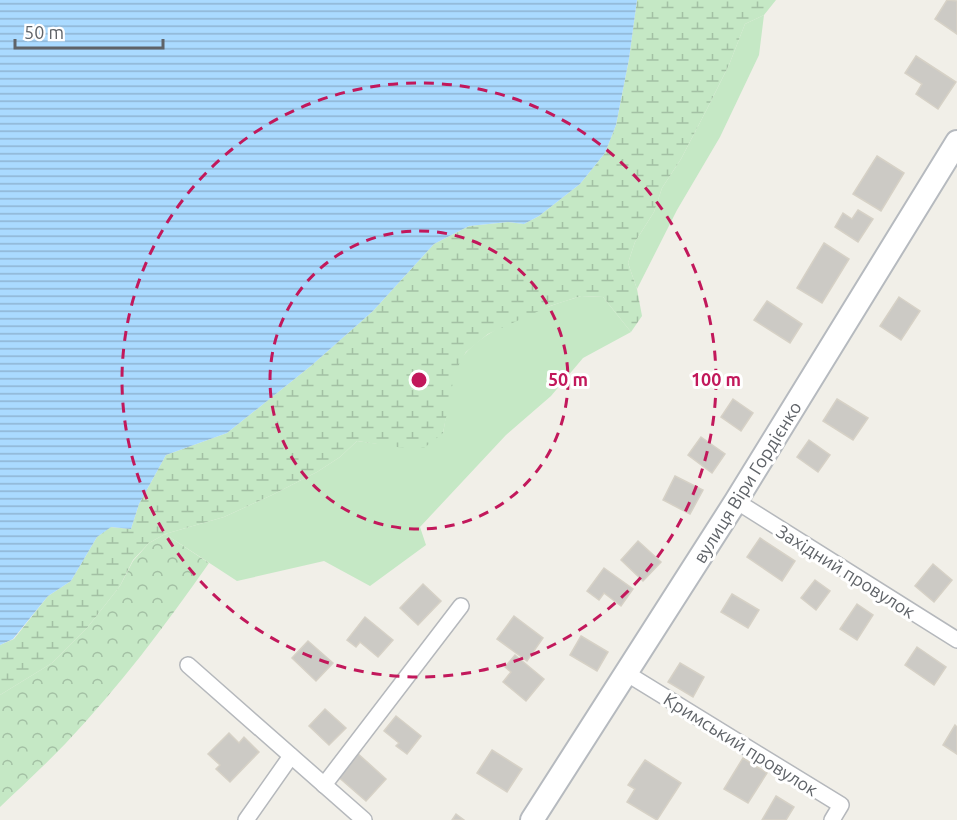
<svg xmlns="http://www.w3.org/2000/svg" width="957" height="820" font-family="Ubuntu,sans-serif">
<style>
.grass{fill:#c5e8c5}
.forest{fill:url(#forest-crowns)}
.wetland{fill:url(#wetland-marsh)}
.water{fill:url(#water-rules)}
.building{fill:#cccac5;stroke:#d6d1c6;stroke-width:1.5}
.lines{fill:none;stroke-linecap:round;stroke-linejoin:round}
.street-casing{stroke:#b5b8bc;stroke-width:18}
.secondary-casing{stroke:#b6babf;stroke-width:26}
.street{stroke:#fff;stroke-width:15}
.secondary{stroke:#fff;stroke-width:22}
.ring{fill:none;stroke:#c2185b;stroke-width:3;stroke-dasharray:10 8}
.labels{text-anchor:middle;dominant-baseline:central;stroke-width:6;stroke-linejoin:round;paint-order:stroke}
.street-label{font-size:18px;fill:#5f6368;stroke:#fff}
.centre{fill:#c2185b;stroke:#fff;stroke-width:3}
.ring-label{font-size:18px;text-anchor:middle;font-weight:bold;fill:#c2185b;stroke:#fff;stroke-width:6;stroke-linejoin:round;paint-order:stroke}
</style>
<defs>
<pattern id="forest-crowns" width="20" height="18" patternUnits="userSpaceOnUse" patternTransform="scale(1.5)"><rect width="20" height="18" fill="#c5e8c5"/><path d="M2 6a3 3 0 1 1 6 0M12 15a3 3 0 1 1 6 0" fill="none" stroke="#a3c0a4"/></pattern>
<pattern id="wetland-marsh" width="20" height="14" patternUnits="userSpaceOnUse" patternTransform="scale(1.5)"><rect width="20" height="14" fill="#c5e8c5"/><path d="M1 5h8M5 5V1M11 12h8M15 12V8" fill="none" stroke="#a3c0a4"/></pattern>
<pattern id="water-rules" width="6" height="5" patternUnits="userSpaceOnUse" patternTransform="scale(1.5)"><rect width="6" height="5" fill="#aadaff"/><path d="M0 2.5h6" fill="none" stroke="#8eb4d2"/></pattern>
</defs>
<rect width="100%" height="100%" fill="#f1efe8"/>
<!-- grass -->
<g class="grass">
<polygon points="764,15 759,55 720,137 677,210 637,289 628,263 635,242 654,212 662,188 681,159 707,109 729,65 745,24"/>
<path d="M581,296l22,1 28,35 -48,26 -32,38 -45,39 -86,92 6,18 -56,41 -46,-25 -87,20 -72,-47 59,-17 48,-22 45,-23 23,-15 17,-16 22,3 64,-11c4,-20 5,-41 11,-60 13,-42 89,-65 127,-77z"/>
</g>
<!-- forest -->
<path class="forest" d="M165,534l44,29c-44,63 -90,124 -143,180 -21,22 -44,43 -66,64v-112l52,-32 35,-35 33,-42 13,-25 16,-18z"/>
<!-- wetland -->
<polygon class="wetland" points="637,0 776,0 764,15 745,24 729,65 707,109 681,159 662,188 654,212 635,242 628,263 637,289 642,316 631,332 603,297 581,296 550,306 488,334 466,352 455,372 443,433 424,448 404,448 357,441 340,457 317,472 272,495 224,517 165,534 149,543 133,560 120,586 87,628 52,663 0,695 0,645 14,639 48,596 71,581 97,537 110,527 131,529 139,504 166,455 227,433 312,365 373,311 434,244 469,226 508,222 524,224 539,216 580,184 605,153 616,125 629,59"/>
<!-- water -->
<polygon class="water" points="0,0 637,0 629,59 616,125 605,153 580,184 539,216 524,224 508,222 469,226 434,244 373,311 312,365 227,433 166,455 139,504 131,529 111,527 97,537 71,581 48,596 13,639 0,645"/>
<!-- building -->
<g class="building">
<polygon points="947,0 957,1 957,34 935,19"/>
<polygon points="916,56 956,82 938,109 916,94 922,84 905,73"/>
<polygon points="877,156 904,173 881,211 853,194"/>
<polygon points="858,210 873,219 858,242 835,227 843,213 852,219"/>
<polygon points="824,243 849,259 822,303 797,288"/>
<polygon points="899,297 920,311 901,340 880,326"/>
<polygon points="767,301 802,324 790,343 754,320"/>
<polygon points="733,399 753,413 741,431 721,417"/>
<polygon points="837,399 868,418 853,440 823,421"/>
<polygon points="701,437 725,454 712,473 688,455"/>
<polygon points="809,440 830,455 818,472 797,457"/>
<polygon points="675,476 703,490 690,514 663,500"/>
<polygon points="760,538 795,561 782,581 747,557"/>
<polygon points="638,541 661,562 643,581 621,560"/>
<polygon points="933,564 952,580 934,602 915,586"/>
<polygon points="604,568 633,589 621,606 604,593 599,600 587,591"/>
<polygon points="815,580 830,591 816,610 801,598"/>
<polygon points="423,584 441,601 418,625 400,608"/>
<polygon points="732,594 759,610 748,628 721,612"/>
<polygon points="857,604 873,615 857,640 840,629"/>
<polygon points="514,616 543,638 527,661 497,639"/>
<polygon points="365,617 393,640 378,657 360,642 356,647 347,640"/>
<polygon points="581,636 608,652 597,671 570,655"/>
<polygon points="308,641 333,663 316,681 292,658"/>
<polygon points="917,647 946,667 934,685 905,665"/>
<polygon points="515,655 544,679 526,701 503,682 511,672 505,667"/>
<polygon points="680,663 704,677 693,697 668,682"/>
<polygon points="325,709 346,728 329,745 309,726"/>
<polygon points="396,716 421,736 407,754 396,746 399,743 384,731"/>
<polygon points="955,725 957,727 957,754 943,745"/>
<polygon points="229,733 239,743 244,737 259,752 230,782 216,769 220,765 208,754"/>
<polygon points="492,750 522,769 507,792 477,773"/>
<polygon points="356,752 386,779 366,801 336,775"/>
<polygon points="743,758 767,773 748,803 724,789"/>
<polygon points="645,760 681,783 657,820 627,802 635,789 628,785"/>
<polygon points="776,796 794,807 786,820 762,820"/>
<polygon points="456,814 464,820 452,820"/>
</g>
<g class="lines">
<!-- street casing -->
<g class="street-casing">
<g id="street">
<polyline points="736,501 957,640"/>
<polyline points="188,665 364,820"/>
<polyline points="626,673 841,805 832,820"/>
<polyline points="324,785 461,606"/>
<polyline points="246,820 291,756"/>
</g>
</g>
<!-- secondary casing -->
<g class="secondary-casing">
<polyline id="secondary" points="532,820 736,501 957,142"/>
</g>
<!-- street -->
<use href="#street" class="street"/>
<!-- secondary -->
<use href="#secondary" class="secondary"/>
</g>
<!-- distance rings -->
<g class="ring">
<circle cx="419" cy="380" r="149"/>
<circle cx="419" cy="380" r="297"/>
</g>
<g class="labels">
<!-- street labels -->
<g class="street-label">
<text transform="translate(747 482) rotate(-58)">вулиця Віри Гордієнко</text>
<text transform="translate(846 571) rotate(32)">Західний провулок</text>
<text transform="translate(741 744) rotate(32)">Кримський провулок</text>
</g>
</g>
<circle cx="419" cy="380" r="9" class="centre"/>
<g class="ring-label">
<text x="568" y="386">50 m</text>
<text x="716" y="386">100 m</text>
</g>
<!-- scale -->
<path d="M15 39v9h148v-9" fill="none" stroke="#5f6368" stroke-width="3"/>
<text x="24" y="39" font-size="18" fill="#5f6368" stroke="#ffffff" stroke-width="4.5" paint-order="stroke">50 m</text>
</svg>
